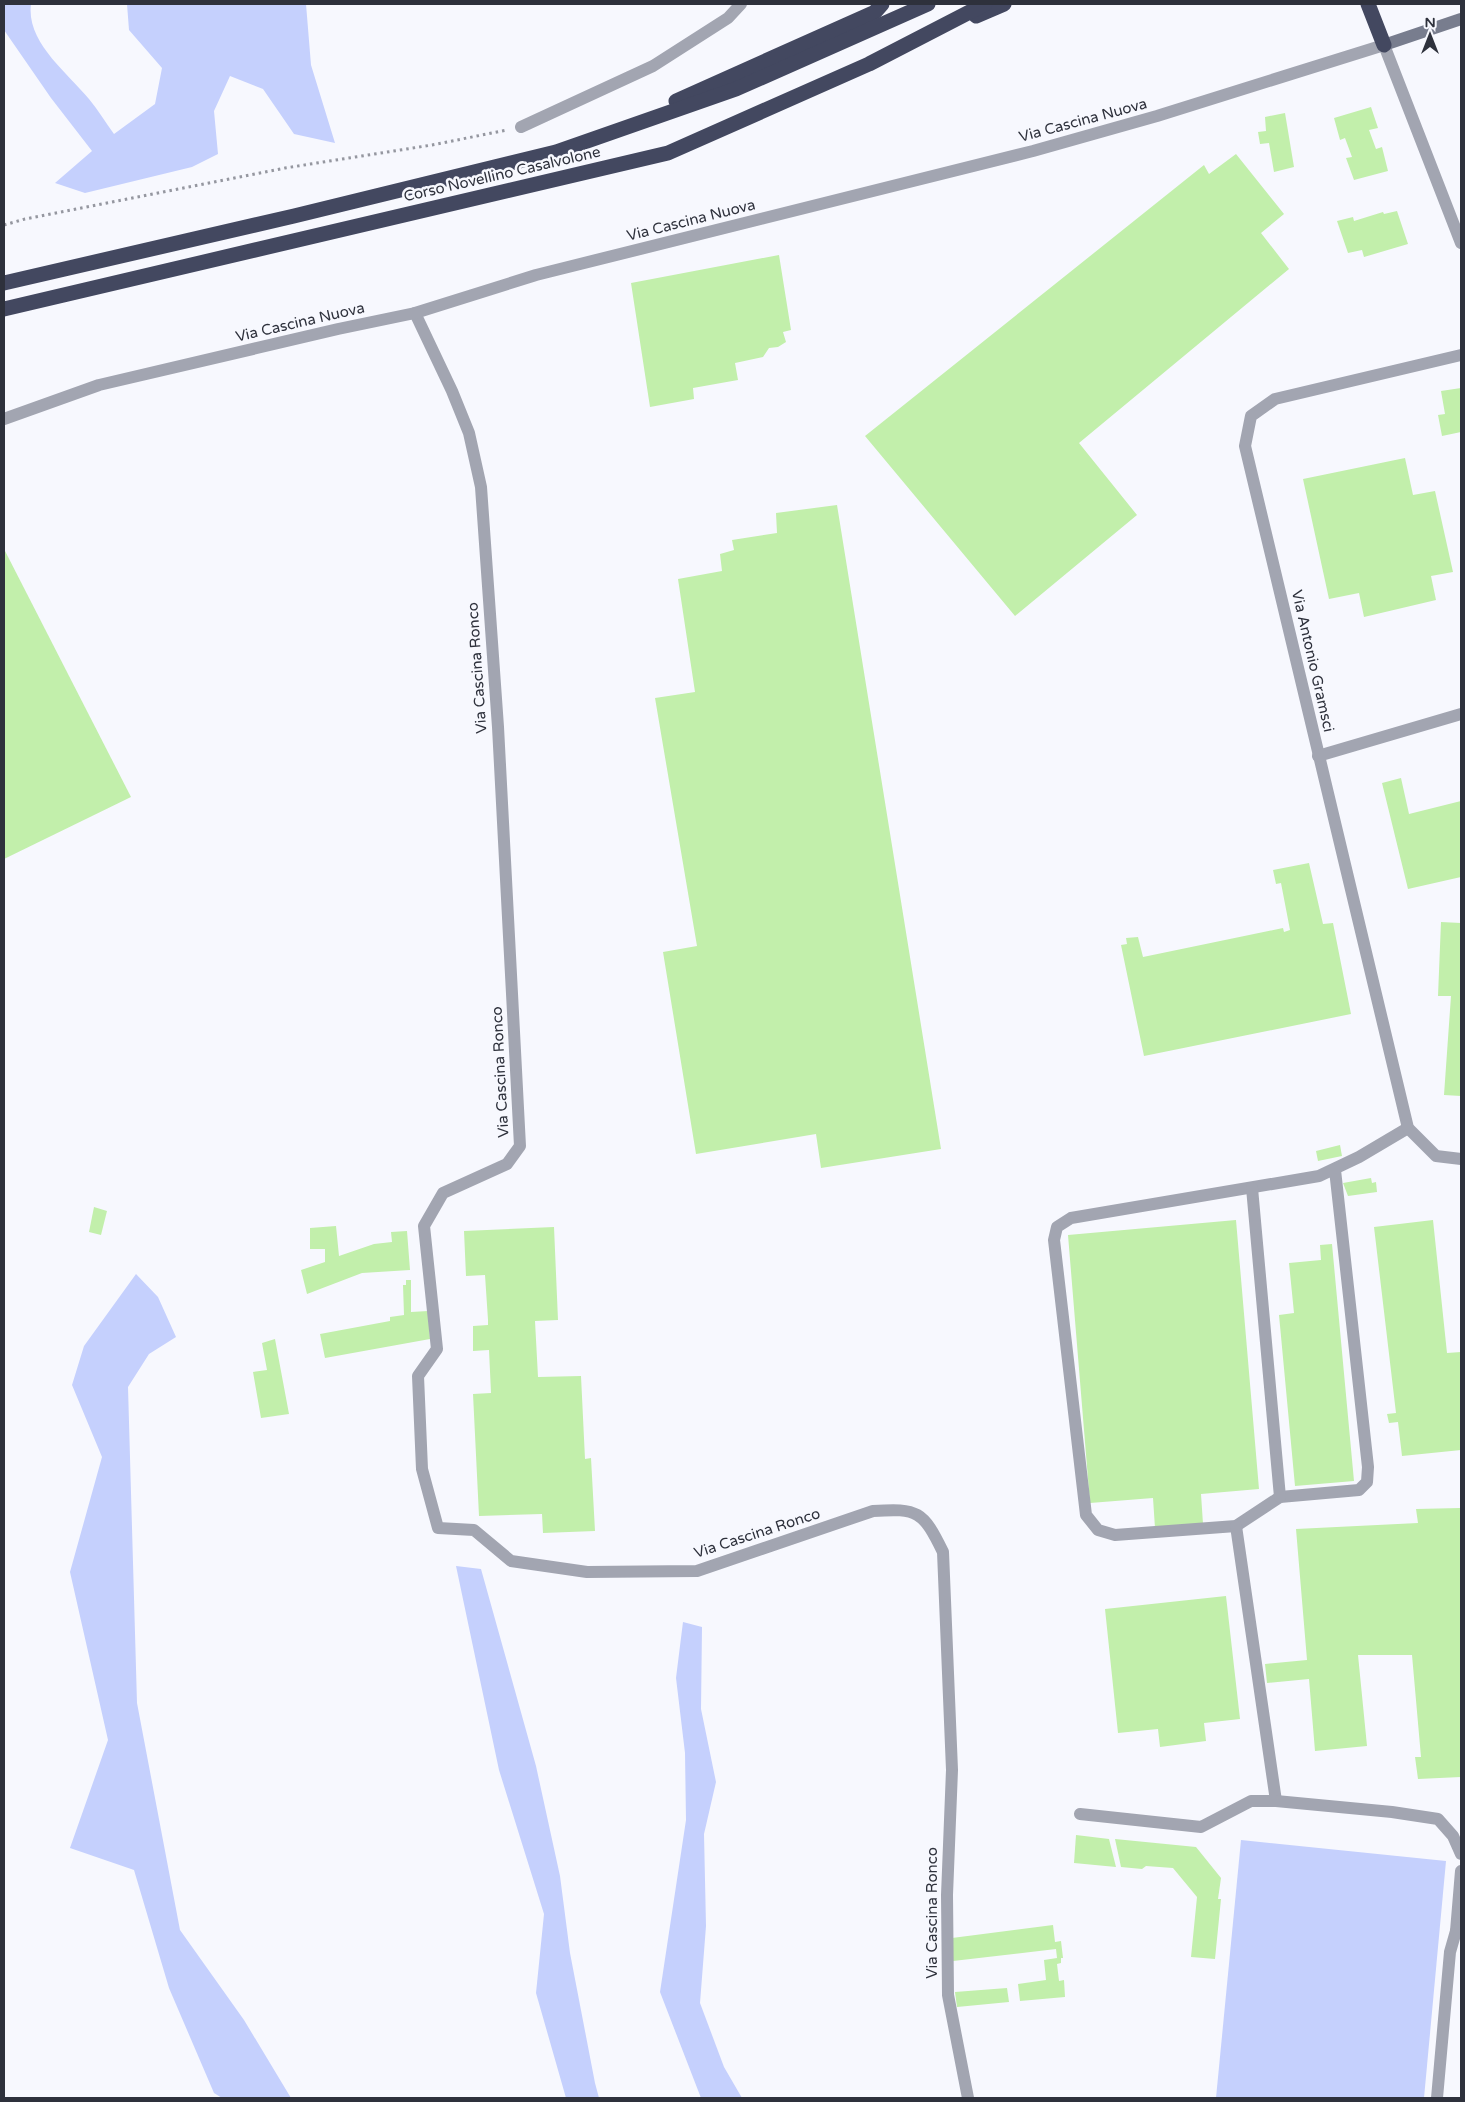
<svg xmlns="http://www.w3.org/2000/svg" width="1465" height="2102" font-family="'Varela Round',sans-serif">
<style>
.green{fill:#c5d0fd}
.building{fill:#c2efab}
.lines{fill:none;stroke-linecap:round;stroke-linejoin:round}
.path{stroke:#9597a0;stroke-width:3;stroke-dasharray:2.5 4;stroke-linecap:butt}
.lane{stroke:#a2a5b1;stroke-width:12}
.street{stroke:#a2a5b1;stroke-width:12}
.secondary{stroke:#787d8e;stroke-width:12}
.highway{stroke:#434860;stroke-width:15}
.labels{text-anchor:middle;dominant-baseline:central;stroke-width:5;stroke-linejoin:round;paint-order:stroke}
.street-label{font-size:15px;fill:#2e313c;stroke:#f7f8fe}
</style>
<rect width="100%" height="100%" fill="#f7f8fe"/>
<!-- green -->
<g class="green">
<path d="M4,4h27c-5,38 36,68 58,95 9,11 17,24 25,35l41,-30 7,-36 -33,-38 -2,-26h179l5,61 24,78 -41,-9 -31,-45 -33,-13 -16,35 4,43 -26,13 -107,26 -30,-10 37,-32 -41,-53 -47,-68z"/>
<polygon points="136,1274 158,1297 176,1337 149,1354 128,1387 137,1703 180,1930 244,2020 291,2098 222,2098 214,2093 169,1988 134,1870 70,1848 108,1740 70,1572 102,1457 72,1385 84,1346"/>
<polygon points="456,1566 481,1569 536,1766 560,1876 570,1953 595,2083 599,2098 566,2098 536,1993 544,1914 499,1770"/>
<polygon points="683,1622 702,1627 701,1709 716,1782 704,1834 706,1926 700,2003 724,2067 742,2098 701,2098 660,1992 686,1820 685,1753 676,1678"/>
<polygon points="1241,1840 1446,1861 1424,2098 1216,2098"/>
</g>
<!-- building -->
<g class="building">
<polygon points="1371,107 1378,128 1369,130 1376,149 1382,147 1388,171 1354,180 1346,158 1352,157 1345,138 1340,140 1334,118"/>
<polygon points="1285,113 1294,167 1274,172 1269,143 1260,144 1258,132 1266,131 1265,117"/>
<polygon points="1236,154 1284,214 1261,233 1289,269 1079,443 1137,515 1015,616 865,436 1204,165 1209,174"/>
<polygon points="1397,211 1408,244 1364,257 1362,250 1348,253 1337,221 1353,217 1354,221 1383,212 1384,214"/>
<polygon points="779,255 791,330 783,332 786,342 778,347 769,348 763,357 735,363 738,380 693,388 694,399 650,407 631,283"/>
<polygon points="1461,388 1461,432 1442,436 1438,415 1445,414 1441,391"/>
<polygon points="1405,458 1413,495 1435,491 1453,572 1431,576 1436,600 1364,617 1359,593 1329,599 1303,479"/>
<polygon points="837,505 941,1149 821,1168 816,1134 696,1154 663,952 697,946 655,698 695,692 678,579 722,571 720,554 734,550 732,540 777,533 776,513"/>
<polygon points="4,549 131,797 4,859"/>
<polygon points="1401,778 1409,814 1461,801 1461,877 1408,889 1382,783"/>
<polygon points="1309,863 1323,924 1333,923 1351,1014 1144,1056 1121,945 1127,944 1126,938 1138,937 1143,957 1283,928 1284,932 1290,930 1281,883 1276,884 1273,870"/>
<polygon points="1441,922 1461,923 1461,1096 1444,1095 1451,996 1438,996"/>
<polygon points="1340,1145 1342,1156 1318,1161 1316,1151"/>
<polygon points="1371,1178 1372,1183 1376,1182 1377,1192 1348,1196 1343,1183"/>
<polygon points="94,1207 107,1211 101,1235 89,1232"/>
<polygon points="1236,1220 1259,1489 1201,1494 1203,1524 1155,1528 1153,1498 1090,1503 1068,1235"/>
<polygon points="1433,1220 1447,1353 1461,1352 1461,1450 1402,1456 1398,1422 1389,1423 1387,1414 1396,1413 1374,1227"/>
<polygon points="336,1226 339,1256 374,1244 392,1242 391,1232 407,1231 410,1270 362,1273 307,1294 301,1270 325,1262 325,1249 310,1249 310,1228"/>
<polygon points="554,1227 558,1320 535,1321 538,1377 581,1376 585,1459 591,1458 595,1531 543,1533 542,1514 479,1516 473,1394 491,1393 489,1350 473,1351 473,1326 488,1325 488,1320 485,1275 466,1276 464,1231"/>
<polygon points="1332,1244 1354,1481 1295,1486 1279,1315 1294,1313 1289,1263 1321,1260 1320,1245"/>
<polygon points="406,1280 411,1280 411,1312 428,1311 430,1339 325,1358 320,1334 390,1321 390,1317 404,1315 403,1285 406,1285"/>
<polygon points="275,1339 289,1414 261,1418 253,1372 267,1370 262,1343"/>
<polygon points="1460,1508 1461,1520 1461,1777 1418,1779 1415,1757 1421,1757 1412,1655 1358,1655 1367,1746 1315,1751 1309,1679 1267,1683 1265,1664 1307,1660 1296,1529 1418,1523 1416,1509"/>
<polygon points="1226,1596 1240,1719 1204,1723 1206,1741 1160,1747 1158,1729 1118,1733 1105,1609"/>
<polygon points="1076,1835 1109,1839 1116,1867 1074,1863"/>
<polygon points="1115,1839 1196,1847 1221,1878 1218,1899 1221,1899 1215,1959 1191,1957 1197,1897 1173,1868 1146,1866 1142,1869 1121,1867"/>
<polygon points="1053,1925 1055,1942 1061,1941 1063,1958 1061,1958 1061,1963 1057,1964 1059,1981 1064,1980 1065,1997 1020,2001 1018,1984 1046,1980 1044,1960 1057,1958 1056,1949 953,1961 952,1938"/>
<polygon points="1007,1988 1009,2002 957,2007 955,1992"/>
</g>
<g class="lines">
<!-- path -->
<polyline class="path" points="4,225 25,219 285,168 432,145 507,130"/>
<!-- lane -->
<g class="lane">
<polyline points="1335,1170 1368,1467 1367,1482 1359,1490 1280,1497 1236,1526 1115,1535 1098,1530 1086,1515 1054,1240 1057,1227 1071,1218 1319,1176 1359,1157 1408,1128"/>
<polyline points="1252,1188 1280,1497"/>
<polyline points="1236,1526 1276,1801"/>
</g>
<!-- street -->
<g class="street">
<polyline points="521,127 653,66 728,18 741,4"/>
<path d="M415,313l37,78 17,42 12,54 17,240 22,419 -13,18 -64,29 -19,33 13,123 -19,27 4,93 16,59 36,2 37,31 76,11 110,-1 176,-60c45,-3 50,0 70,41l9,218 -5,125 1,100 20,103"/>
<polyline points="1461,355 1275,399 1251,416 1245,446 1408,1128 1436,1156 1461,1159"/>
<polyline points="4,419 99,385 338,329 415,313 536,275 1033,151 1157,116 1384,45 1461,243"/>
<polyline points="1318,756 1461,714"/>
<polyline points="1080,1814 1201,1827 1251,1801 1276,1801 1392,1812 1438,1819 1453,1836 1461,1854"/>
<polyline points="1456,1931 1461,1871"/>
<polyline points="1437,2098 1450,1952 1456,1931 1461,1928"/>
</g>
<!-- secondary -->
<polyline class="secondary" points="1384,45 1461,19"/>
<!-- highway -->
<g class="highway">
<polyline points="1368,4 1384,45"/>
<polyline points="976,16 1004,4"/>
<polyline points="676,101 875,12 882,4"/>
<polyline points="4,283 294,216 556,152 736,89 928,4"/>
<polyline points="4,309 668,153 869,64 985,4"/>
</g>
</g>
<g class="labels">
<!-- street labels -->
<g class="street-label">
<text transform="translate(1083 120) rotate(-15)">Via Cascina Nuova</text>
<text transform="translate(502 174) rotate(-13)">Corso Novellino Casalvolone</text>
<text transform="translate(691 220) rotate(-14)">Via Cascina Nuova</text>
<text transform="translate(300 322) rotate(-13)">Via Cascina Nuova</text>
<text transform="translate(1313 661) rotate(77)">Via Antonio Gramsci</text>
<text transform="translate(477 668) rotate(-94)">Via Cascina Ronco</text>
<text transform="translate(500 1072) rotate(-93)">Via Cascina Ronco</text>
<text transform="translate(757 1533) rotate(-18)">Via Cascina Ronco</text>
<text transform="translate(932 1913) rotate(-90)">Via Cascina Ronco</text>
</g>
</g>
<!-- border -->
<rect width="1465" height="2102" fill="none" stroke="#2e313c" stroke-width="10"/>
<!-- north arrow -->
<g transform="translate(1430 35)" stroke="#f7f8fe" stroke-width="4" paint-order="stroke">
<path d="M0-4L9 19L0 12L-9 19Z" fill="#2e313c"/>
<text y="-8" font-size="14" font-weight="bold" text-anchor="middle" fill="#2e313c">N</text>
</g>
</svg>
